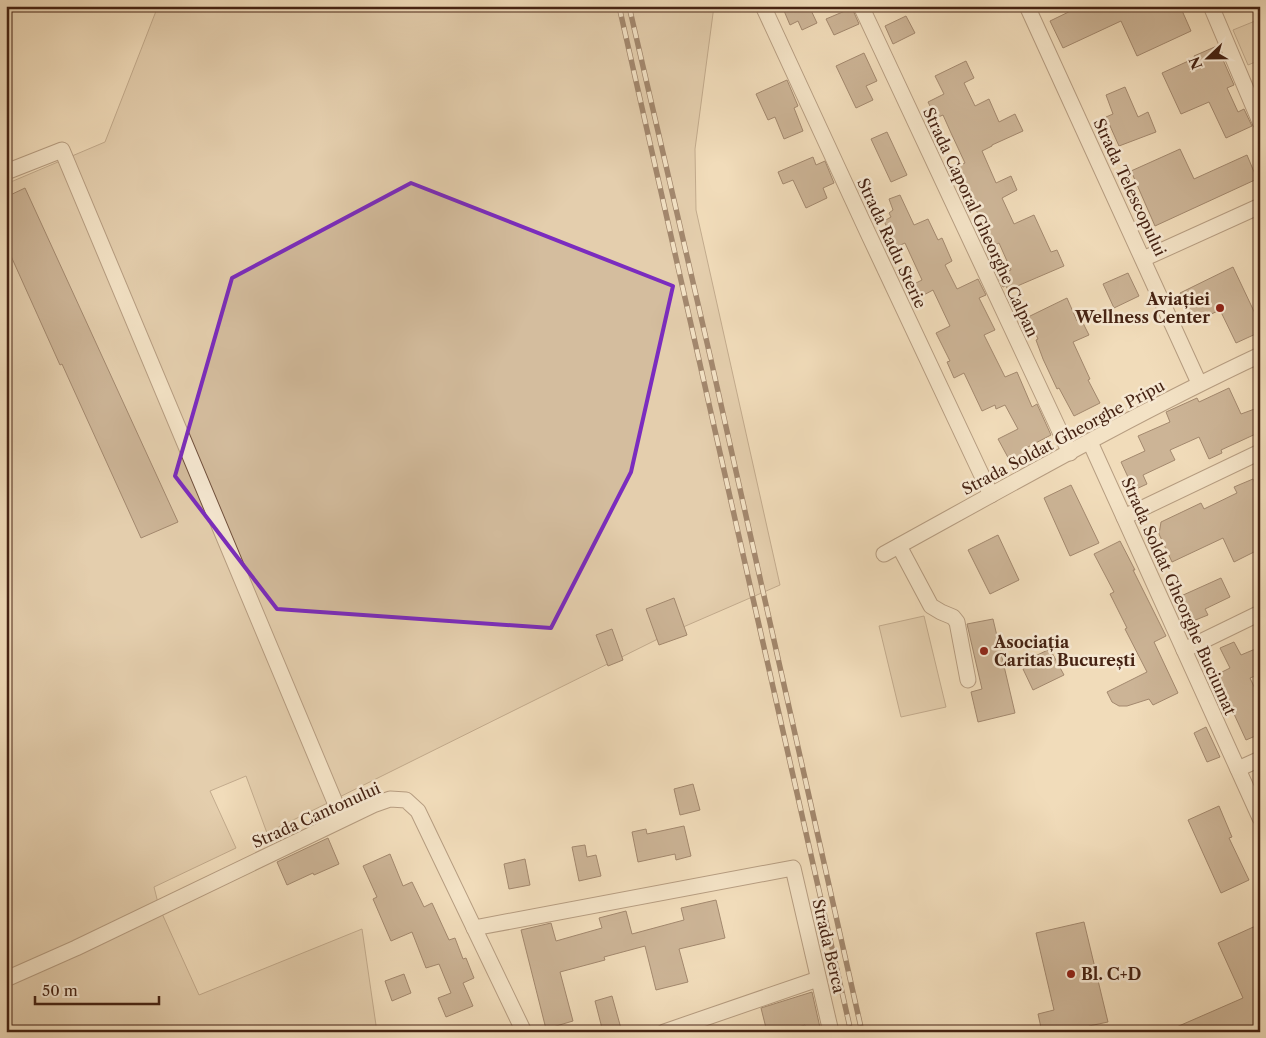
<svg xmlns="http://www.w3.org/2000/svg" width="1266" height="1038" font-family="'Libre Caslon Text',serif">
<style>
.green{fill:#d4bd9e;stroke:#8d7058}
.building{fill:#9f836a;stroke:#462313}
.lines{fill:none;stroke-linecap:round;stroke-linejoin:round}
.minor-casing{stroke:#71513d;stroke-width:17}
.minor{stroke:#f6e8d2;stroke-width:15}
.rail-casing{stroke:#462313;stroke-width:5.5}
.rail{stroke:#f6e8d2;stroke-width:4;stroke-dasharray:11;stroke-linecap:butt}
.marked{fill:none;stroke:#7b2cbf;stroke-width:4;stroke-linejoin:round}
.poi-dot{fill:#8f2418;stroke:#f6e8d2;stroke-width:2}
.labels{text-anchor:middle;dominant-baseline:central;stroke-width:5;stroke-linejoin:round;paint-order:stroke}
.street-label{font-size:16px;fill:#462313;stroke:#f6e8d2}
.poi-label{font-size:16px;font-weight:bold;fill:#462313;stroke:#f6e8d2;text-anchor:start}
</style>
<rect width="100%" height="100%" fill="#f1dcba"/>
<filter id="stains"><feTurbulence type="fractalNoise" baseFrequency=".004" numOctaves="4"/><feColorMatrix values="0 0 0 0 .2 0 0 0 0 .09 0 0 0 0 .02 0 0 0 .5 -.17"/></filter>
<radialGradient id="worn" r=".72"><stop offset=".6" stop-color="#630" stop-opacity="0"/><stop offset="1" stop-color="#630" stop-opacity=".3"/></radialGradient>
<!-- green -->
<g class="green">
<polygon points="158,6 714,6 695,149 696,210 780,585 674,631 267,833 246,776 210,791 236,848 154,887 159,907 199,995 362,929 377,1032 6,1032 6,184 105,142"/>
<polygon points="1260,19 1260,60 1248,65 1233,30"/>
<polygon points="924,616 946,707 901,717 879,626"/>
</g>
<!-- building -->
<g class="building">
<polygon points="782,6 809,6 817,23 802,30 798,21 790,25"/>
<polygon points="1081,6 1180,6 1191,31 1137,56 1121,21 1063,48 1050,21"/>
<polygon points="852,8 859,24 834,35 826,19"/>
<polygon points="906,16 915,33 893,44 885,26"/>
<polygon points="1217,46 1234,85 1227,88 1238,112 1244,109 1252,126 1226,138 1209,102 1181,114 1162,73 1195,58 1194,56"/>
<polygon points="864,53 877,81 866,86 873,100 856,108 836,66"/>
<polygon points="966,61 974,78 964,83 975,106 989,99 999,122 1015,114 1023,131 992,145 992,146 982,151 996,183 1011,176 1017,190 1002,198 1014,224 1034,215 1051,252 1057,250 1064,266 1008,290 1006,286 1003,287 997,276 1011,270 999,243 993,246 956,167 965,163 951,133 943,115 936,118 928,102 944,94 935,76"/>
<polygon points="787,80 798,106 794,108 803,131 784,139 775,117 768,120 756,94"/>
<polygon points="1125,87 1138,117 1148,112 1156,132 1119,146 1106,117 1113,114 1106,95"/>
<polygon points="887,132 907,175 891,182 871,139"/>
<polygon points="1180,149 1194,179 1247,155 1257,179 1155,226 1131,171"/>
<polygon points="813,157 816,165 825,161 834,183 823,188 827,198 806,208 793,180 783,184 778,172"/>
<polygon points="25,188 178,522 141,538 62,364 60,365 6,245 6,197"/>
<polygon points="900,195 914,225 928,219 938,240 942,238 952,261 945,265 957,289 978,279 986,295 979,298 995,330 984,335 1005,377 1017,372 1032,407 1037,404 1051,435 1026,448 1029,454 1011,463 998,439 1018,429 1005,405 996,409 995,405 982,411 964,373 954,378 947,362 950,361 936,333 950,326 933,290 920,297 914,284 922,280 905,243 896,247 884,221 891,217 889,213 893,210 889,199"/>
<polygon points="1233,267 1260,324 1260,332 1236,343 1220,310 1194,322 1180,293"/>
<polygon points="1128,273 1139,296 1114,308 1103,284"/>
<polygon points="1067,298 1077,321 1081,319 1089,335 1073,342 1090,379 1088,380 1100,403 1074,416 1059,388 1057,389 1043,359 1036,340 1038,339 1028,317"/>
<polygon points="1229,388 1241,414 1260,407 1260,432 1221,450 1222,453 1209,459 1199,437 1170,450 1175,460 1143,475 1147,484 1134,490 1121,462 1145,451 1138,436 1170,422 1166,412 1197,398 1199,402"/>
<polygon points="1253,479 1260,493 1260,549 1234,562 1223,538 1172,562 1159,534 1161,522 1201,503 1204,509 1237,493 1234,487"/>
<polygon points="1071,485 1099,543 1070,556 1044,498"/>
<polygon points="998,535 1019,580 990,594 968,550"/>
<polygon points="1120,541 1135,570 1133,570 1166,636 1154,642 1178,693 1153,705 1149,699 1127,706 1119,706 1112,702 1107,692 1147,672 1125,629 1127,628 1110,594 1114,592 1094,554"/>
<polygon points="1221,578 1230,597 1205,609 1208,615 1193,621 1181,596"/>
<polygon points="674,598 687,635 659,645 646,609"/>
<polygon points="993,619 1015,713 978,722 971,692 982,689 967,624"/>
<polygon points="612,629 623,660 608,666 596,635"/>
<polygon points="1234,642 1241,655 1260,647 1260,674 1250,678 1260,699 1260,734 1246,740 1216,675 1230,668 1220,648"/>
<polygon points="1050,649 1064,675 1033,690 1023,669 1035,663 1033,657"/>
<polygon points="1206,727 1220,757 1207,762 1194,733"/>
<polygon points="693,784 700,810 680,815 674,789"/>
<polygon points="1219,806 1232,837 1229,838 1249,880 1221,893 1188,820"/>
<polygon points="684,826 691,856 676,860 675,854 638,862 632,832 646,829 647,834"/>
<polygon points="328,838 339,864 314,875 313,873 287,885 277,862"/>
<polygon points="585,845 587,857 596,855 601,876 579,881 572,847"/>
<polygon points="390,854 403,886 412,882 424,907 432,903 449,940 455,938 463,959 466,958 474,978 463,983 473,1006 446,1017 438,998 451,993 439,964 426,968 412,932 391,941 373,899 377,897 363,866"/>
<polygon points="525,859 530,885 509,889 504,864"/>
<polygon points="716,900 725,938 679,949 688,982 656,990 645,946 604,957 605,960 560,972 573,1021 546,1029 521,930 551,923 556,941 602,928 599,918 626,911 632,934 684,920 681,908"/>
<polygon points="1084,922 1108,1022 1089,1026 1090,1032 1042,1032 1038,1014 1054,1010 1036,933"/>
<polygon points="1260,924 1260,1032 1165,1032 1243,998 1218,943"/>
<polygon points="404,974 411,993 392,1001 385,981"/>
<polygon points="812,992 821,1032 807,1032 805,1025 781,1032 767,1032 761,1008"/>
<polygon points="612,996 622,1032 603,1032 595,1001"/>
</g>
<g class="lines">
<!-- minor casing -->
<g class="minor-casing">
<g id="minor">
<polyline points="763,6 867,231 991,495"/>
<polyline points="861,6 1070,453"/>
<polyline points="1027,6 1199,383"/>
<polyline points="1211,6 1260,122"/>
<polyline points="6,172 62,150 342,819"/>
<polyline points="1143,259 1260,206"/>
<polyline points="1090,442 1260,818"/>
<polyline points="1124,517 1260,452"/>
<polyline points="899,546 931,606 941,612 953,617 957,622 968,680"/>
<path d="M884,554c124,-68 248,-139 376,-199"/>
<polyline points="1184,650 1260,613"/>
<polyline points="1238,769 1260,759"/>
<polyline points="474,928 793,868 831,1032"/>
<polyline points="6,979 76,948 373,805 390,799 406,800 418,811 524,1032"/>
<polyline points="664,1032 818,979"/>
</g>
</g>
<!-- minor -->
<use href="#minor" class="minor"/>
<!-- rail casing -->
<g class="rail-casing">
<g id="rail">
<polyline points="619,6 851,1032"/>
<polyline points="629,6 711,360 862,1032"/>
</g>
</g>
<!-- rail -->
<use href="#rail" class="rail"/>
</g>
<!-- marked area -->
<path d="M0 0H1266V1038H0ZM411,183l262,103 -42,186 -80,156 -274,-19 -102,-133 57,-198z" fill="#f1dcba" fill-opacity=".55" fill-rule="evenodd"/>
<path class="marked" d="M411,183l262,103 -42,186 -80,156 -274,-19 -102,-133 57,-198z"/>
<!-- markers -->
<g class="poi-dot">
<circle cx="1220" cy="308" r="5"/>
<circle cx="984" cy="651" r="5"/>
<circle cx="1071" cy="974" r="5"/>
</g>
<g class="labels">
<!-- street labels -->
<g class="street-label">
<text transform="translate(1130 187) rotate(65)">Strada Telescopului</text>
<text transform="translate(981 222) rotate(65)">Strada Caporal Gheorghe Calpan</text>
<text transform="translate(892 243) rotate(65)">Strada Radu Sterie</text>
<text transform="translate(1063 437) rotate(-28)">Strada Soldat Gheorghe Pripu</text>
<text transform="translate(1179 596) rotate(66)">Strada Soldat Gheorghe Buciumat</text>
<text transform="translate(316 815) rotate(-24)">Strada Cantonului</text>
<text transform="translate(829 946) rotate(77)">Strada Berca</text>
</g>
<!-- poi labels -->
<g class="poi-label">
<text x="1210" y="299" text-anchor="end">Aviației<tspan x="1210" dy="18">Wellness Center</tspan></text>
<text x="994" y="642">Asociația<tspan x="994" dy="18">Caritas București</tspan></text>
<text x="1081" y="974">Bl. C+D</text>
</g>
</g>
<!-- margin -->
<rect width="1266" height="1038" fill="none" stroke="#f1dcba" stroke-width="25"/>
<rect x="8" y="8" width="1251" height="1023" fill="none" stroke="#462313" stroke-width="2.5"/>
<rect x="12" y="12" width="1241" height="1013" fill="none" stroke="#462313"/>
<!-- north arrow -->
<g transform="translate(1208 58) rotate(248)" stroke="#f6e8d2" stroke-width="4" paint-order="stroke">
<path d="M0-4L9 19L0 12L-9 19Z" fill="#462313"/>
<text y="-8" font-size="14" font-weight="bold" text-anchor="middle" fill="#462313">N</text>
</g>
<!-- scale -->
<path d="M35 996v8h124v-8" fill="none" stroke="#462313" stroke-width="2.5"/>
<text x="42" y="996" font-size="15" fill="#462313" stroke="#f6e8d2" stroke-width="4" paint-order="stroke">50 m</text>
<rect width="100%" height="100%" filter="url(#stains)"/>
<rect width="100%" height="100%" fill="url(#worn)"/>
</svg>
